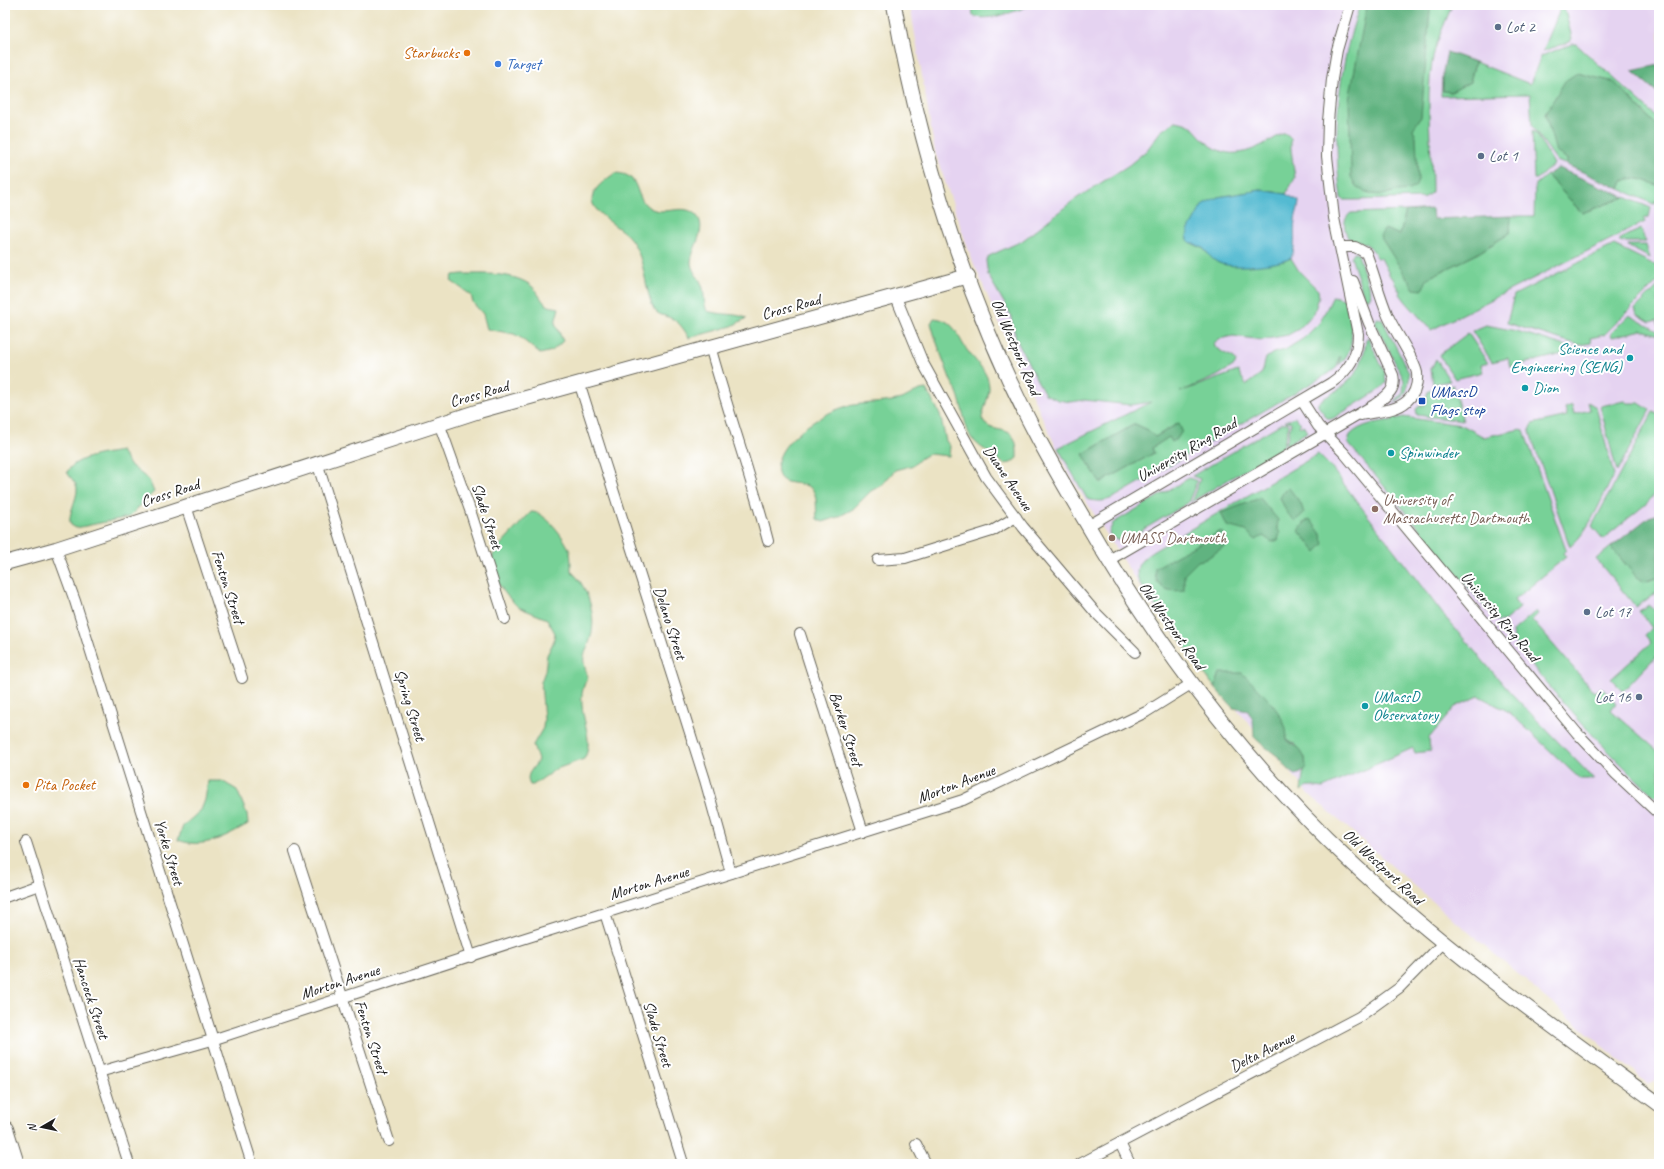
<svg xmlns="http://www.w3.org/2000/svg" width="1664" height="1169" font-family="Caveat,sans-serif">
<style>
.built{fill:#e5d3f1}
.green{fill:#77d197;stroke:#4a765a;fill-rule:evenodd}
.forest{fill:#61b380;stroke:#3e684e}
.water{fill:#53bad1;stroke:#386b76}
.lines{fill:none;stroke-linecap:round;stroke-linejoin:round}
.street-casing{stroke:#646257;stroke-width:12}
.secondary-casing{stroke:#646257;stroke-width:16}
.primary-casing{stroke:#646257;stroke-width:18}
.street{stroke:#fff;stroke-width:10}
.secondary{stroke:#fff;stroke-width:14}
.primary{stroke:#fff;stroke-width:16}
.service-dot{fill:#5c6f8a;stroke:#fff;stroke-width:1.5}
.food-dot{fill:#e8710a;stroke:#fff;stroke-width:1.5}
.shop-dot{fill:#3f7fe0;stroke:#fff;stroke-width:1.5}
.culture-dot{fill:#0f9aa8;stroke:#fff;stroke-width:1.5}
.transit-dot{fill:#1a4fb4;stroke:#fff;stroke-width:1.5}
.education-dot{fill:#8d6e63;stroke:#fff;stroke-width:1.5}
.labels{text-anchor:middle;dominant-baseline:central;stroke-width:4;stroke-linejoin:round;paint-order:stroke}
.service-label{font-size:16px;fill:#4e5e75;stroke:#fff;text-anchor:start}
.food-label{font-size:16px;fill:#c56008;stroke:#fff;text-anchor:end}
.shop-label{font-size:16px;fill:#366cbe;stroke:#fff;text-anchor:start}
.street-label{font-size:16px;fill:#1c1c1c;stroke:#fff}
.culture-label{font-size:16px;fill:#0d838f;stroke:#fff;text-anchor:start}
.transit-label{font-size:16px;fill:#164399;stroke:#fff;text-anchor:start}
.education-label{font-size:16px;fill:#785e54;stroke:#fff;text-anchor:start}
</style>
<rect width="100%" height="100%" fill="#fff"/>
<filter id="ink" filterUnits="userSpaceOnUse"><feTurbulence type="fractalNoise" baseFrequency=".025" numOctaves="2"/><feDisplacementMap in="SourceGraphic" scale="8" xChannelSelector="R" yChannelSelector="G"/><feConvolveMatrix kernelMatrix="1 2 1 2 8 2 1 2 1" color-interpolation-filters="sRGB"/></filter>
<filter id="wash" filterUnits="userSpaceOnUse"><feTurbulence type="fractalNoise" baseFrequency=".012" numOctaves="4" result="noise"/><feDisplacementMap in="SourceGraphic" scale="16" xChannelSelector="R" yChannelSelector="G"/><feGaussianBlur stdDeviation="0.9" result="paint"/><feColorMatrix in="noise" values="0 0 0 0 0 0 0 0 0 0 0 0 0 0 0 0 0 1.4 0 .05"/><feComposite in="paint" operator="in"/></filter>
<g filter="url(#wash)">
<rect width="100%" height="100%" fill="#ebe3c4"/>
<!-- built -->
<polygon class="built" points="910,5 1659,5 1659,1078 1648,1084 1459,924 1310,795 1197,663 1148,600 1067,471 1000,325 971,257 935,152"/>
<!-- green -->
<g class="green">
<path d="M972,5h59c-14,6 -43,17 -58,11z"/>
<path d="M1360,5h92c-7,19 -17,38 -20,58 -7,41 0,84 0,125v4l-8,6 -70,2h-11l-2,-2c-9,-64 -3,-132 19,-193z"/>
<polygon points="1561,7 1564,7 1572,38 1570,42 1543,51"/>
<polygon points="1572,44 1576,44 1659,119 1659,128 1614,82 1577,73 1567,165 1557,161 1532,126 1530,94 1441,96 1442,78 1443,91 1451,92 1470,82 1475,62 1530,84 1541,56"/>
<path d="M1175,121c18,3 15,5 27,17 27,28 52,12 80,-4h5l4,4v11l4,29 -9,16 -25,-4 -43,7 -29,45 15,7 5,6 39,11 36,-5 7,-3 8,13 19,19 1,7 -5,16 -15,16 -11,6 -26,5 -29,-4 -14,3 -5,4 1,4 9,6 9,4 3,4 -1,4 -18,11 -37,16 58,-21 8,14 16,-12 4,-15 7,-5 12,-3 19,-12 16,-16 13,-26 11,3c7,22 15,48 -5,66l1,-8h-1l-2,10 -6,5 -216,125c-11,5 -17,5 -28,2l-29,-51 93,-46 -20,3 -47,-5 -13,2 -13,-2 -13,-6 -7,-12 -22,-43 -6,-26 -22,-38 -2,-14 3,-5 33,-15 52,-41 55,-35 18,-15 13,-18zM1179,423l-9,13 -18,12 2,5 -40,22 -31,-21 52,-30 13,6 7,7z"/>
<polygon points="1532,131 1536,133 1554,164 1537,179 1534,179"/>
<path d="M615,173c26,1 18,19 31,32 15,14 36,-3 49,9 15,13 -4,34 -4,49 1,9 8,14 11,22 3,8 1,18 5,26 13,4 27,2 40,7l-15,8 -43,12c-4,-7 -9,-15 -16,-19 -7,-4 -17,-3 -20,-12 -10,-23 -7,-51 -25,-71 -9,-9 -35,-23 -36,-36 0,-12 15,-21 23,-27z"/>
<path d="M1547,175l35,38 43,-16 26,11 -2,9 -5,2 1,3 -214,108 -25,-28 -6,-8 1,-4h-3v-4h-2l-3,-8h-2l-10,-20h-4c-6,-15 -15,-16 -29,-20 -4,-9 -6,-19 3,-25l55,-2 -6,24 28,43 47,-23 35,-22 1,-17h23l1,-31z"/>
<polygon points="1630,178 1640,179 1659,185 1659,200 1654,202 1659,201 1659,203 1653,204 1620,189 1623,181"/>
<polygon points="1641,229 1646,242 1620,242 1620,239"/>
<polygon points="1614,245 1659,267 1659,280 1604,335 1590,338 1591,343 1579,345 1507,323 1514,295"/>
<polygon points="1628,245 1646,245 1650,258 1629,247"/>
<polygon points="1354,252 1358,254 1371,295 1369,299 1364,297 1351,257"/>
<path d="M462,274c21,0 48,-2 67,10 8,5 11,16 18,21 3,2 8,2 12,3l-4,15 8,18 -11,10 -12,3 -19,-16 -7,-4 -27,-5 -4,-15 -10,-11 -2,-8 -20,-14 2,-6z"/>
<polygon points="1659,285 1659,326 1657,320 1650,322 1637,314 1635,309"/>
<polygon points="1629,315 1659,332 1659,335 1642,330 1612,337 1611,333"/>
<path d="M934,318c22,2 23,19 33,32 8,11 22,22 22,37 1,7 -8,30 -7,32 9,20 37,-2 35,39l-6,5 -7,1c-10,-9 -23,-15 -32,-25 -7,-9 -10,-36 -15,-47 -1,-4 -4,-7 -6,-11 -7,-19 -15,-38 -20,-58z"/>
<path d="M1377,318l5,1 27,54c1,12 -3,26 -15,30l9,-10 1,-13 -29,-57z"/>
<polygon points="1486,325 1517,331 1579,350 1510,367 1508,358 1492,362 1472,331"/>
<polygon points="1468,333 1488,363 1481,365 1483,372 1455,379 1439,355"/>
<path d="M1368,337l17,36 1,10 -7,7 -47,29 -5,-1 -9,-12v-3c5,-5 12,-8 18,-12 20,-13 28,-28 30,-52z"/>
<polygon points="1436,359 1450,381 1433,384 1431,369"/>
<polygon points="1453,385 1463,421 1417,415 1416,409 1421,405 1424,406 1428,400 1426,398 1428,391"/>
<path d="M926,389l14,25 6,27 4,5 -1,10 -20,-2 -8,4 -7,7 -19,5 -13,15 -11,6 -18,18 -15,8 -15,5 -6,-3c-1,-8 0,-18 -2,-25 -6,-17 -33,-4 -37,-21 -7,-29 43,-59 66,-66 19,-5 39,-3 57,-8 10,-3 13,-9 25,-10z"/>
<polygon points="1625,401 1628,403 1639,403 1650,410 1617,472 1600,406"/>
<path d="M1588,402l8,5 18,68c-13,24 -23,54 -44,72l-41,-117 3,-6 35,-8 -2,-8 7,-3 2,9 16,-4z"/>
<polygon points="1653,412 1659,413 1659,490 1646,504 1603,539 1592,526"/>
<path d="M1397,415l-1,4 7,-2 59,8 22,12 37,-8 3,2 42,119 -3,3 3,4 -52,43 6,8 -16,13h-6l-5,-4 -145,-174 2,-8c11,-11 27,-13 43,-15l-1,-4z"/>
<polygon points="1295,417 1301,423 1299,425 1300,427 1303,425 1307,432 1286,445 1291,424 1291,422 1285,421"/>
<polygon points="1282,423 1288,423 1289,425 1283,447 1191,502 1200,479 1192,476"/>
<path d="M121,451l8,13 20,16 5,12 -25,25 -53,11 -5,-3c-5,-8 7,-26 6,-37 -1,-6 -7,-10 -10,-16 9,-16 38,-18 54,-21z"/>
<path d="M1318,454l12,12 115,151 65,75 84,87h-14l-71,-67 -30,-16 -24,11 -26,31 1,13 -15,2 -2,-5 -90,40 -15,-2 -7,5 4,-33 -10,-14 -6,-2 -69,-69 -5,15 -76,-105c-5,-16 0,-22 13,-31z"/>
<polygon points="1189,478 1197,481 1188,503 1131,537 1120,540 1111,538 1109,532 1113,523"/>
<path d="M531,512c14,-1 35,27 39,40 1,6 1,13 1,19 16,14 26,44 20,65 -5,22 -12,15 -3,41 -18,29 10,59 -4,82l-28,10 -23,16h-3c-6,-11 4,-16 8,-25l-5,-15 10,-17 1,-9 -3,-37 4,-11 2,-16 6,-12 2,-10 -8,-14 -29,-12 -10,-10 -9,-12 -7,-24 1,-6 8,-11z"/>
<polygon points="1611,547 1634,574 1644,582 1656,578 1659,580 1659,591 1636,607 1596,559"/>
<polygon points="1649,605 1659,614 1659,653 1623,691 1611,679 1651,643 1645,635 1652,628 1639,611"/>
<path d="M1536,611l2,3 -6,6 62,72 7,-5 15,16 -5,7 48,42v46l-6,-3c-50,-47 -98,-98 -139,-153l-1,-11z"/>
<path d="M208,781h14l15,9 10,24 1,10c-22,12 -44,26 -70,16l5,-14 18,-16 4,-10z"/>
</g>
<!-- forest -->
<g class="forest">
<polygon points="1367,5 1432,5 1430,11 1421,117 1413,129 1416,137 1418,180 1416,186 1410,190 1396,191 1383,195 1371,194 1357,188 1351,177 1349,100"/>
<polygon points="1447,52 1475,62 1470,82 1451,92 1443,91 1443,71"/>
<polygon points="1659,65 1659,94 1632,71"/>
<path d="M1577,73l37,9 45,46v58c-13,-5 -24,-11 -36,-5l-3,8 -53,-24v-6l-11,-7 -11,-38 20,-33z"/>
<polygon points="1558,168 1625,197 1582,213 1547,175"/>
<polygon points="1432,209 1433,219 1511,216 1510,233 1475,255 1428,278 1422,290 1414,289 1380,236 1385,229 1400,235 1406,211"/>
<polygon points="1179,423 1182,431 1177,439 1172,442 1169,437 1152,448 1154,453 1100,483 1083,454 1135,424 1148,430 1155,437"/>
<polygon points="1289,488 1301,504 1304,513 1295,521 1287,513 1280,498 1284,491"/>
<polygon points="1260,498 1278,520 1277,528 1280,533 1278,540 1272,542 1263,536 1256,540 1246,531 1227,526 1221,513"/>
<polygon points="1659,514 1659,580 1655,578 1644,582 1634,574 1611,547 1649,517"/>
<polygon points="1310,519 1321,534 1324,544 1316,552 1299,531 1305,522"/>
<path d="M1221,531l4,6v9l-19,13 -8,2 -14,14v15c-18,3 -30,-3 -29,-22z"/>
<path d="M1220,673h22c14,14 50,45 44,67l13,8 6,10 1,9 -5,6 -5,2c-12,-7 -12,-13 -20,-20 -8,-6 -15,-11 -22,-18l-1,-17 -5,-9 -15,-3 -18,-20z"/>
</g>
<!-- water -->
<path class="water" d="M1261,190l25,4 13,7c0,7 -3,12 -4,19 -2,12 2,26 -4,38 -13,7 -60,12 -74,4 -6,-3 -9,-9 -13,-13 -4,-3 -10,-5 -15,-7l-2,-6 1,-5 15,-27 15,-7z"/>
</g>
<g filter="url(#ink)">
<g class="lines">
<!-- street casing -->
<g class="street-casing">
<g id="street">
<path d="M1341,247h14l11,6c8,20 13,42 22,63 7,16 26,42 29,57 1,11 -2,21 -10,28 -12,11 -31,10 -46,14"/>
<polyline points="895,295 923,363 986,477 1023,527 1095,612 1135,652"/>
<path d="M710,346c18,66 41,130 58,195"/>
<polyline points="579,382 705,780 731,873"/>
<polyline points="1302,401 1318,426 1345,454 1577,733 1616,774 1659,814"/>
<polyline points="439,423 470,510 505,619"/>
<polyline points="317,462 471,957"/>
<polyline points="186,506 242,678"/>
<path d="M1088,526l243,-143c18,-12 27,-27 27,-49l-24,-116 -7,-62 1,-35 4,-42 5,-29 13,-45"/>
<polyline points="56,549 75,601 252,1164"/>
<polyline points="878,560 905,558 992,531 1016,517"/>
<path d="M1109,560l265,-155c11,-8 23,-14 19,-30l-24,-52 -16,-42"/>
<polyline points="800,634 863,832"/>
<polyline points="26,842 129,1164"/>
<polyline points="295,851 389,1141"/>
<polyline points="5,897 39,885"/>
<polyline points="605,913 683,1163"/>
<polyline points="99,1072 212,1040 516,941 963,800 1146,712 1191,684"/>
<polyline points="1120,1143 1130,1164"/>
<polyline points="916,1144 926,1164"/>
<polyline points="1080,1164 1359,1017 1399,988 1443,943"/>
</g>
</g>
<!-- secondary casing -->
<g class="secondary-casing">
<g id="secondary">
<path d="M894,5c27,149 73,299 144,433 19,36 41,72 62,108 69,115 151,222 249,314 96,91 203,166 310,244"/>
<polyline points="5,563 56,549 479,411 968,276"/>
</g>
</g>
<!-- primary casing -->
<g class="primary-casing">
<polyline id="primary" points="5,1129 16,1164"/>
</g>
<!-- street -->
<use href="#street" class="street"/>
<!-- secondary -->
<use href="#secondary" class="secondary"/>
<!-- primary -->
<use href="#primary" class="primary"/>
</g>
</g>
<!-- markers -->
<g class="service-dot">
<circle cx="1498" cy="27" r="4"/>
<circle cx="1481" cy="156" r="4"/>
<circle cx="1587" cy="612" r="4"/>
<circle cx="1639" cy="697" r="4"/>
</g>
<g class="food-dot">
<circle cx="467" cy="53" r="4"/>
<circle cx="26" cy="785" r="4"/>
</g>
<circle class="shop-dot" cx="498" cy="64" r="4"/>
<g class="culture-dot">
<circle cx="1630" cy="358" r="4"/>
<circle cx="1525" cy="388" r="4"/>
<circle cx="1391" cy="453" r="4"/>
<circle cx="1365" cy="706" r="4"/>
</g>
<rect class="transit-dot" x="1418" y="397" width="8" height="8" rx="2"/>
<g class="education-dot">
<circle cx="1375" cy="509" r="4"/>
<circle cx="1112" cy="538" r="4"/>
</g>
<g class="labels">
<!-- service labels -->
<g class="service-label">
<text x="1506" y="27">Lot 2</text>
<text x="1489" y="156">Lot 1</text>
<text x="1595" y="612">Lot 17</text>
<text x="1631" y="697" text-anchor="end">Lot 16</text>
</g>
<!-- food labels -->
<g class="food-label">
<text x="459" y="53">Starbucks</text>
<text x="34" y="785" text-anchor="start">Pita Pocket</text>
</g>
<!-- shop labels -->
<g class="shop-label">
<text x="506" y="64">Target</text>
</g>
<!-- street labels -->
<g class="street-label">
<text transform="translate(791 307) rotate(-15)">Cross Road</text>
<text transform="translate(1016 347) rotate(67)">Old Westport Road</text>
<text transform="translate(479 394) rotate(-16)">Cross Road</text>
<text transform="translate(1187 450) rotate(-30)">University Ring Road</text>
<text transform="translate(1008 478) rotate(56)">Duane Avenue</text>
<text transform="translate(170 493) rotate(-18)">Cross Road</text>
<text transform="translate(487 516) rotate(72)">Slade Street</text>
<text transform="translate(228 587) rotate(72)">Fenton Street</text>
<text transform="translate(1500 617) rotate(50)">University Ring Road</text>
<text transform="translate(670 623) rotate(72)">Delano Street</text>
<text transform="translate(1172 626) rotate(55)">Old Westport Road</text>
<text transform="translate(410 705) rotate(73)">Spring Street</text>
<text transform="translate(846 729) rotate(72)">Barker Street</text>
<text transform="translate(956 784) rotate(-21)">Morton Avenue</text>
<text transform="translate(169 852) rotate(73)">Yorke Street</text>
<text transform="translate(1383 867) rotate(43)">Old Westport Road</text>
<text transform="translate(649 883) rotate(-17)">Morton Avenue</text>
<text transform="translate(340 982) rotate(-18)">Morton Avenue</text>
<text transform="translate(91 998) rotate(72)">Hancock Street</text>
<text transform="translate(658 1034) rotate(73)">Slade Street</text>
<text transform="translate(371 1037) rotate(72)">Fenton Street</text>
<text transform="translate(1262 1052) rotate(-27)">Delta Avenue</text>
</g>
<!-- culture labels -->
<g class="culture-label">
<text x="1622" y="349" text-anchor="end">Science and<tspan x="1622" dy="18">Engineering (SENG)</tspan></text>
<text x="1533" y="388">Dion</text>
<text x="1399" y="453">Spinwinder</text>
<text x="1373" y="697">UMassD<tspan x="1373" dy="18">Observatory</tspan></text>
</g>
<!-- transit labels -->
<g class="transit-label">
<text x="1430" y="392">UMassD<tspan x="1430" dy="18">Flags stop</tspan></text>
</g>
<!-- education labels -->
<g class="education-label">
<text x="1383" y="500">University of<tspan x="1383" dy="18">Massachusetts Dartmouth</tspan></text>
<text x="1120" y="538">UMASS Dartmouth</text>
</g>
</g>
<!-- margin -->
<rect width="1664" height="1169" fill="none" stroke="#fff" stroke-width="20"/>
<!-- north arrow -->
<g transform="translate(42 1127) rotate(261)" stroke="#ffffff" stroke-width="3" paint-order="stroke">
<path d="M0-3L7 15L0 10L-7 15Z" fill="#1c1c1c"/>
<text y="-6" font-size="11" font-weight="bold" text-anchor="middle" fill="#1c1c1c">N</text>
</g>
</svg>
